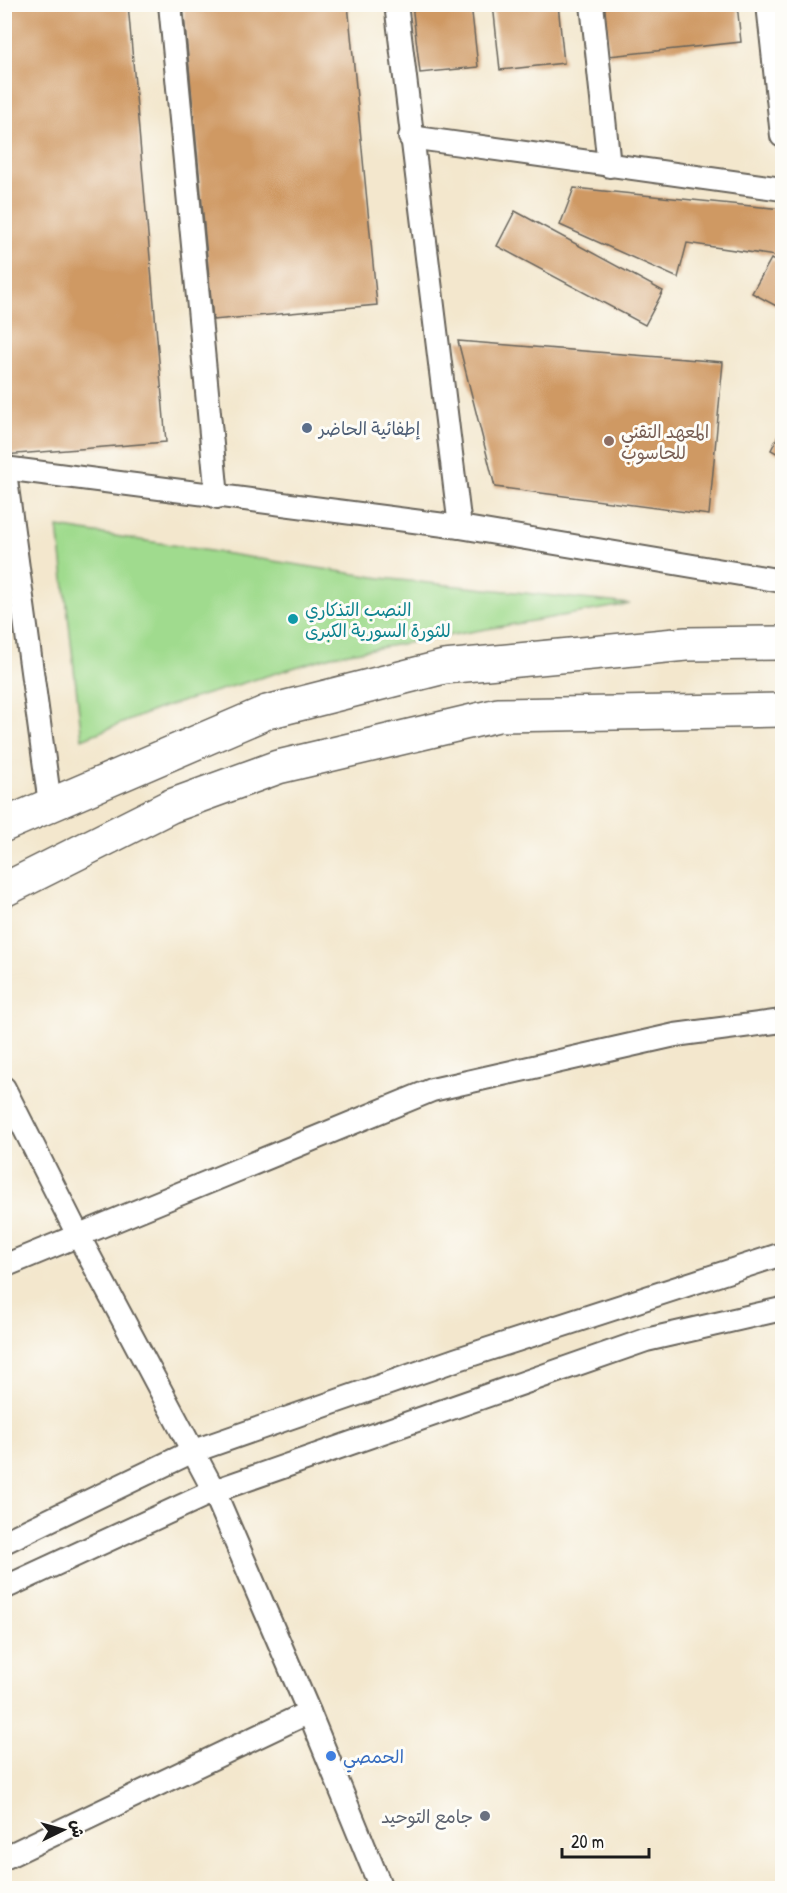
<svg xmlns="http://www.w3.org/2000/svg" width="787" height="1893" font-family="'Patrick Hand','Playpen Sans Arabic',sans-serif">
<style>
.green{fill:#a0db8e;stroke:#5e7c55;stroke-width:1.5}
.building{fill:#cf9963}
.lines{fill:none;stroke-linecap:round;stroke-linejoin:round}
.minor-casing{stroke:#67635a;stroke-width:26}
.primary-casing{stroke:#67635a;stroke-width:36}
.minor{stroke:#fff;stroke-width:22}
.primary{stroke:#fff;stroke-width:33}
.service-dot{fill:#5c6f8a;stroke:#fdfcf7;stroke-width:2}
.education-dot{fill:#8d6e63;stroke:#fdfcf7;stroke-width:2}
.culture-dot{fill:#0f9aa8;stroke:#fdfcf7;stroke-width:2}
.shop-dot{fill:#3f7fe0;stroke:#fdfcf7;stroke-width:2}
.worship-dot{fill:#6b7280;stroke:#fdfcf7;stroke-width:2}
.labels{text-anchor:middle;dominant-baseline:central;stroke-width:6;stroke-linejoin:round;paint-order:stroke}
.service-label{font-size:18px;fill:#4e5e75;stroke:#fdfcf7;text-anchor:start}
.education-label{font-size:18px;fill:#785e54;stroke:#fdfcf7;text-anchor:start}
.culture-label{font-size:18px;fill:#0d838f;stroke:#fdfcf7;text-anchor:start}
.shop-label{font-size:18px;fill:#366cbe;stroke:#fdfcf7;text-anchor:start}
.worship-label{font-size:18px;fill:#5b616d;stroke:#fdfcf7;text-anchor:end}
</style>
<rect width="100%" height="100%" fill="#fdfcf7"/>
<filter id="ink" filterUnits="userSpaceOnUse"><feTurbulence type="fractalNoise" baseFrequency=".0167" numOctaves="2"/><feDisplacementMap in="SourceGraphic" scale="12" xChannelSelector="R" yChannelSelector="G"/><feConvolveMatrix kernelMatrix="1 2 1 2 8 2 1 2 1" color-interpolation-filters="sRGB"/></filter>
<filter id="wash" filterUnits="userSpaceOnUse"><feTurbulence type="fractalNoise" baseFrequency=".008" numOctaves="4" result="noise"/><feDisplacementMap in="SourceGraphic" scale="24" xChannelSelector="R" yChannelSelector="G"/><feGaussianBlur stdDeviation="1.35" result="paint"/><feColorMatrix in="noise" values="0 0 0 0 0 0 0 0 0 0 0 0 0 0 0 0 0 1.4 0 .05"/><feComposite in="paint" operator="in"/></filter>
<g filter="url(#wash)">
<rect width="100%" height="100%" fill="#f3e7cd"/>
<!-- green -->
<polygon class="green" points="58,527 381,578 630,604 332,656 158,709 82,739"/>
<g id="blocks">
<!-- building -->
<g class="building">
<polygon points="4,4 128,4 166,442 4,455"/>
<polygon points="183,4 348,4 377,305 213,320"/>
<polygon points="412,4 471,4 478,67 420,73"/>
<polygon points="493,4 558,4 564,63 500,70"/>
<polygon points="604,4 737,4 741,42 609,56"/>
<polygon points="574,188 782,209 782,257 687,243 678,278 560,225"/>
<polygon points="515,211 663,291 645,325 497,246"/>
<polygon points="771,259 782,265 782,309 752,293"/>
<polygon points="458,341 723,362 709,515 495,487"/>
<polygon points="782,428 782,456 771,450"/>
</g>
</g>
</g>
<g filter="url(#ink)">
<use href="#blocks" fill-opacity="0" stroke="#67635a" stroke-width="1.5"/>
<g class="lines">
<!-- minor casing -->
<g class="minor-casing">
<g id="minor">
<polyline points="170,4 217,497"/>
<polyline points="396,4 460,527"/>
<polyline points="592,4 609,166"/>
<polyline points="768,4 782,136"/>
<polyline points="410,137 782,189"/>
<polyline points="4,465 50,804"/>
<polyline points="4,468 460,527 782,581"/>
<polyline points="4,1088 78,1235 214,1491 309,1712 381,1888"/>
<polyline points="4,1266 432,1090 675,1035 782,1021"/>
<polyline points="4,1542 191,1452 458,1359 782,1254"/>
<polyline points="4,1588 214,1491 646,1340 782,1309"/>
<polyline points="4,1858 309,1712"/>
</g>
</g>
<!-- primary casing -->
<g class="primary-casing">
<g id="primary">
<polyline points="4,825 267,712 444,667 686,644 782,643"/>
<polyline points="4,890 171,806 278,767 498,715 782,710"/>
</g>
</g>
<!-- minor -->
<use href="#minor" class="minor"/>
<!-- primary -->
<use href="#primary" class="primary"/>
</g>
</g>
<!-- markers -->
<circle class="service-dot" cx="307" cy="428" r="6"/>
<circle class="education-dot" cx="609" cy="441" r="6"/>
<circle class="culture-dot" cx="293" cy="619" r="6"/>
<circle class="shop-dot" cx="331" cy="1756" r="6"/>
<circle class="worship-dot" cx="485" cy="1816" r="6"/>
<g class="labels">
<!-- service labels -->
<g class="service-label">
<text x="319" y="428">إطفائية الحاضر</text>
</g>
<!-- education labels -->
<g class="education-label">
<text x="621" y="431">المعهد التقني<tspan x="621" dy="21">للحاسوب</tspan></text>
</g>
<!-- culture labels -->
<g class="culture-label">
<text x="305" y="609">النصب التذكاري<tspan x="305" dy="21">للثورة السورية الكبرى</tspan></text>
</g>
<!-- shop labels -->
<g class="shop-label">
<text x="343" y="1756">الحمصي</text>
</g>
<!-- worship labels -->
<g class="worship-label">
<text x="473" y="1816">جامع التوحيد</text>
</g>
</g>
<!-- margin -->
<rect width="787" height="1893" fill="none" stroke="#fdfcf7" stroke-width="24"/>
<!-- north arrow -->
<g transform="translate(63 1830) rotate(85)" stroke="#fdfcf7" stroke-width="4.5" paint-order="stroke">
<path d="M0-4.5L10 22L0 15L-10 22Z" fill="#1c1c1c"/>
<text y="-9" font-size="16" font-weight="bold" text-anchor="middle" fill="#1c1c1c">ش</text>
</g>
<!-- scale -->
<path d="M562 1848v9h87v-9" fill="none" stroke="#1c1c1c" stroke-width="3"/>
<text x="571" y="1848" font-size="18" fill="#1c1c1c" stroke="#fdfcf7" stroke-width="4.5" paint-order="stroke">20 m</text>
</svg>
